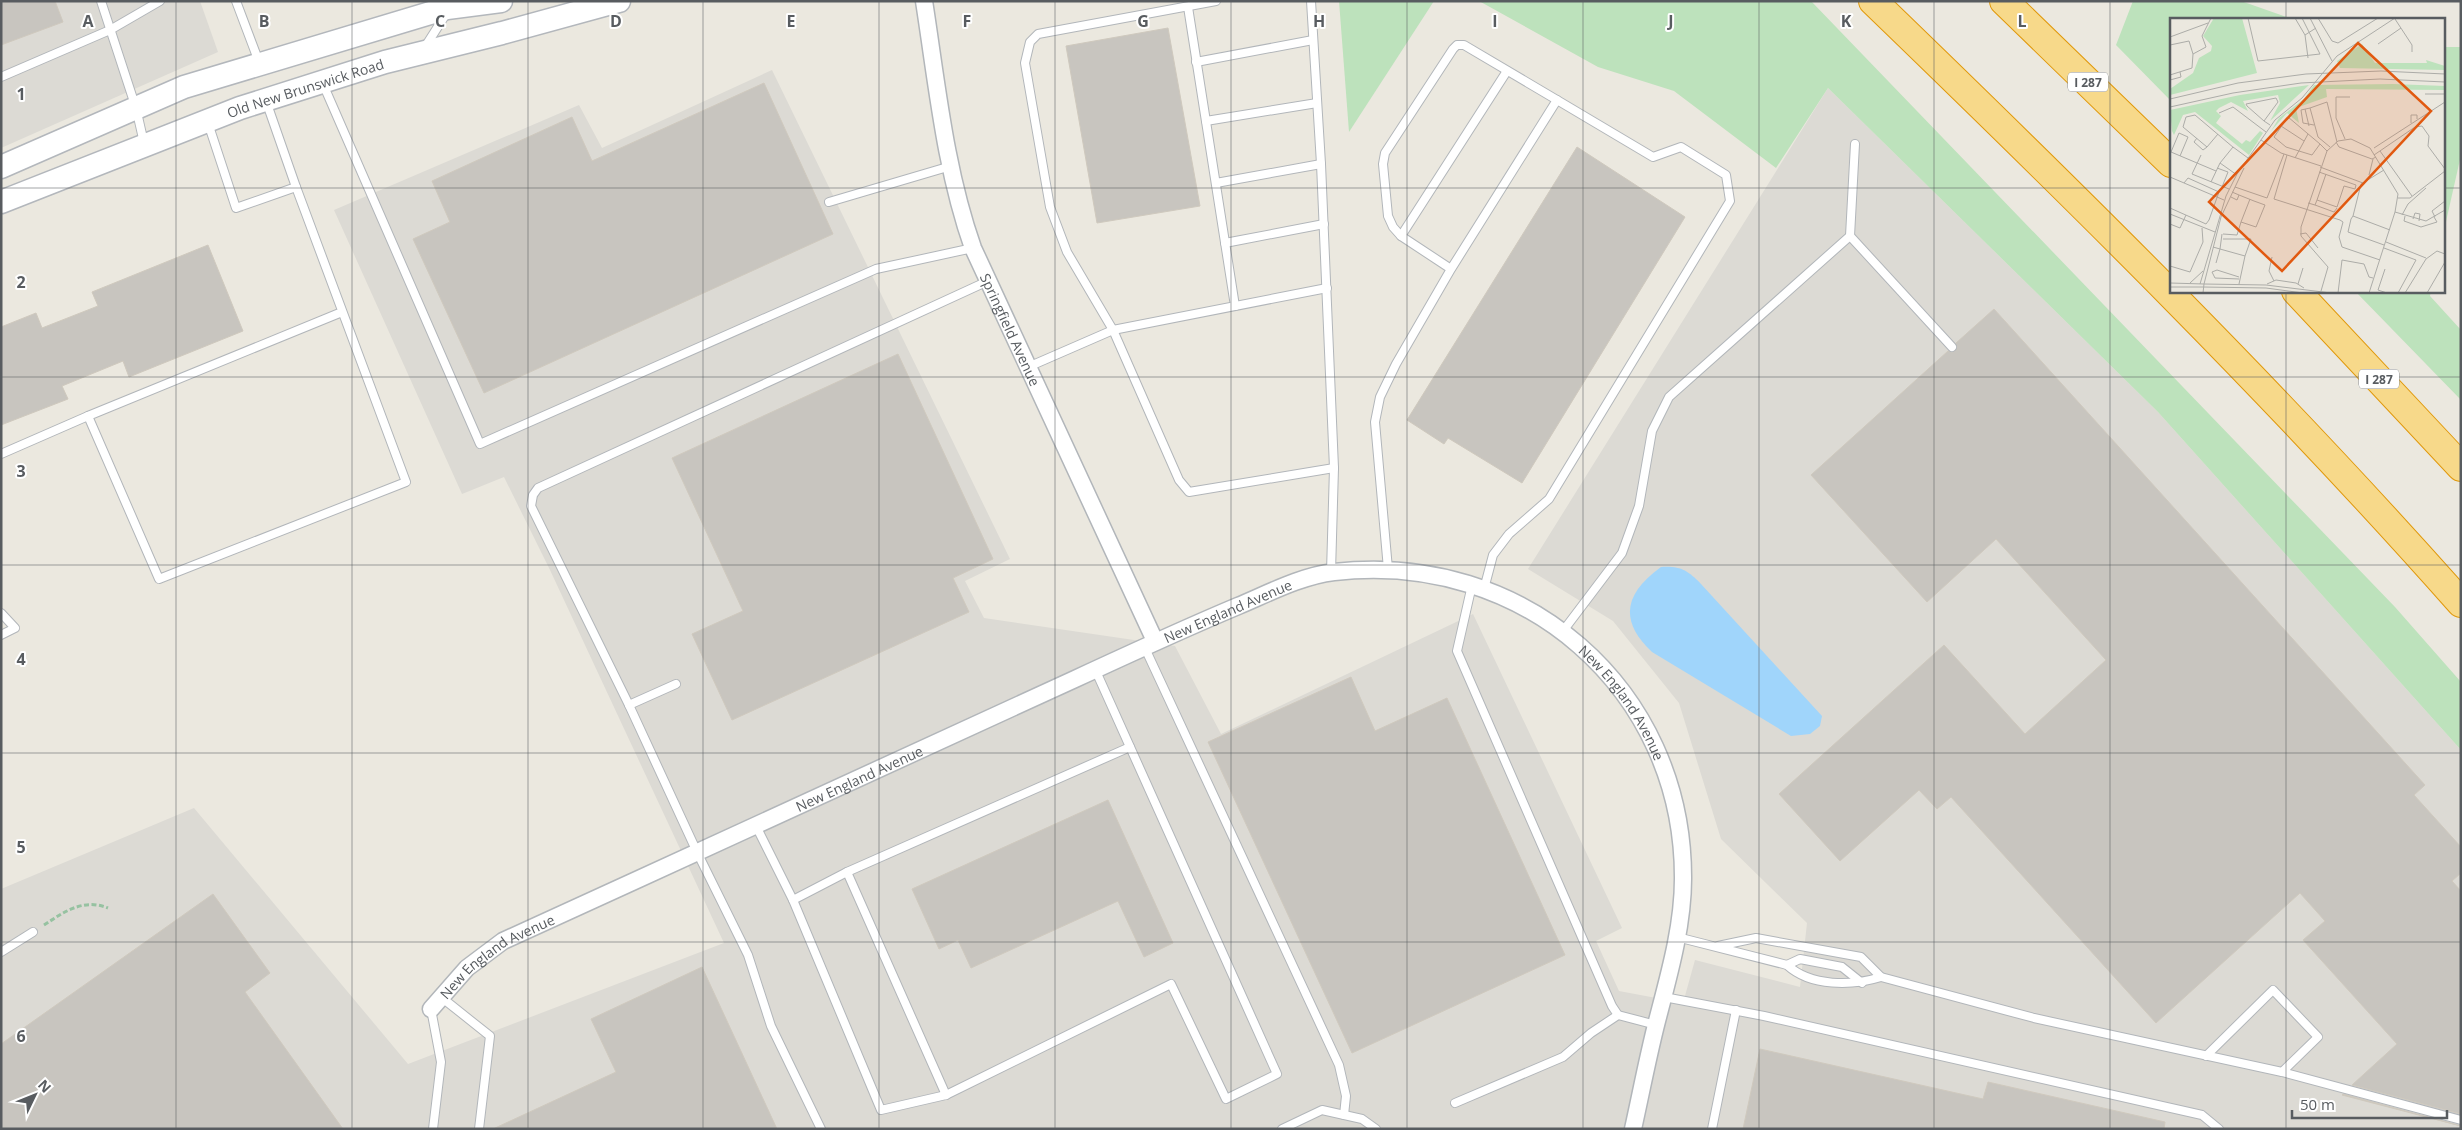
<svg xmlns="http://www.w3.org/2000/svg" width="2462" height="1130" font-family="'Open Sans',sans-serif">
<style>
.industrial{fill:#dcdad4}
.green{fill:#bde2bc}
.water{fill:#a0d5fb}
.building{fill:#c8c5bf;stroke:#cfc9be}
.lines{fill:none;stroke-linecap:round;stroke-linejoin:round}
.service-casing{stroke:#b2b6ba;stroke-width:10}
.minor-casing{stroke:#b2b6ba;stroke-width:19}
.secondary-casing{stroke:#b3b7bc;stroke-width:25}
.motorway-casing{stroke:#e0980a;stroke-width:30}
.path{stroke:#96c2a1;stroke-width:3;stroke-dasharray:5 2.5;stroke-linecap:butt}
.service{stroke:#fff;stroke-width:8}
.minor{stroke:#fff;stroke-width:16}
.secondary{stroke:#fff;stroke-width:22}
.motorway{stroke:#f7d98a;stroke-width:28}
.grid{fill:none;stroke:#585c60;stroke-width:1;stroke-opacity:0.55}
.labels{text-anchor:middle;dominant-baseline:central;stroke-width:4;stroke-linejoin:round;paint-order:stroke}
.shield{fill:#fff;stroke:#8a8d90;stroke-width:1}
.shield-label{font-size:12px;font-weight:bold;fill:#585c60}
.street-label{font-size:14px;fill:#585c60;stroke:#fff}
.inset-road{fill:none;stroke:#acaca8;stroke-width:1}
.view{fill:#e15910;fill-opacity:0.15;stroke:#e15910;stroke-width:2.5}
.inset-edge{fill:none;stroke:#585c60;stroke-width:2.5}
.grid-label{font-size:16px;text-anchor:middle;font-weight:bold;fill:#585c60;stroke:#fff;stroke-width:4;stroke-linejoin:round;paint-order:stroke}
</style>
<rect width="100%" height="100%" fill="#ebe8df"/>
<!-- industrial -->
<g class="industrial">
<polygon points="1,1 200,1 218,52 1,148"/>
<polygon points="772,70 1010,559 965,581 984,618 1175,646 1221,734 1473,614 1622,928 1596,941 1619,991 1683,1003 1695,960 1800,987 1807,923 1721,839 1679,703 1613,621 1528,569 1828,88 2158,412 2461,750 2461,1129 1,1129 1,889 194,808 408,1064 724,943 550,570 504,477 462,494 334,210 579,105 602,148"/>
</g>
<!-- green -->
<g class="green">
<polygon points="1339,1 1434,1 1349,132"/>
<polygon points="1479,1 1811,1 2395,607 2461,682 2461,750 2158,412 1828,88 1776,168 1674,91 1598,67"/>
<polygon points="2133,1 2241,1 2292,19 2171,19 2171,101 2116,45"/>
<polygon points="2443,47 2461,47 2461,155 2443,235"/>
<polygon points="2355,291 2431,291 2430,296 2461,330 2461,400"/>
</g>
<!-- water -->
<path class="water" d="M1661,567c20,-1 26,3 40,17l121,132 -2,10 -10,8 -19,2 -139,-84c-34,-32 -27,-59 9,-85z"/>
<!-- building -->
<g class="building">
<polygon points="1,1 55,1 63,22 1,45"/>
<polygon points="1168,28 1200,206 1097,223 1066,46"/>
<polygon points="764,83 833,234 484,393 413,239 450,222 432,181 572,117 592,161"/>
<polygon points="1577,147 1685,217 1522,483 1448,438 1444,444 1407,420"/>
<polygon points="208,245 243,331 129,377 123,361 62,386 68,399 1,425 1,327 36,313 42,328 98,306 92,292"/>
<polygon points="1994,309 2425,785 2414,795 2461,847 2461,873 2452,881 2461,891 2461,1114 2352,1085 2397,1044 2303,940 2325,921 2300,893 2156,1023 1951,797 1937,809 1919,790 1840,861 1779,794 1944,645 2025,734 2106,660 1996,539 1927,602 1811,475 1948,351 1955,351 1956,343"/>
<polygon points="898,354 993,559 953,578 969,612 732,720 692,634 743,611 672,458"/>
<polygon points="1351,677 1375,731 1447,698 1565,955 1352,1053 1208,742"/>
<polygon points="1108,800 1173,943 1144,957 1118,901 971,968 958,940 939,949 912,889"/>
<polygon points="213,894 270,973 245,992 343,1129 1,1129 1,1044"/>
<polygon points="702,967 777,1129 493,1129 616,1072 591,1019"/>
<polygon points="1760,1049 1983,1099 1988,1082 2165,1122 2164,1129 1743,1129"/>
<polygon points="2343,1094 2461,1126 2342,1095"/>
</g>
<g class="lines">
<!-- service casing -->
<g class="service-casing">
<g id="service">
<polyline points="101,1 136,108 144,143"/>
<polyline points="236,1 259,62"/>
<polyline points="1216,1 1038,34 1030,42 1025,63 1050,207 1067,252 1113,330 1179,480 1189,492 1334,468"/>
<polyline points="1311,1 1321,164 1334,468 1331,572"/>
<polyline points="1188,7 1235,306"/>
<polyline points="425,47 446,14"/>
<polyline points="1196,62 1313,40"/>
<polyline points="1,77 110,30 160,1"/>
<polyline points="323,84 480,444 876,269 973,248"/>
<polyline points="1206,121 1317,103"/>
<polyline points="208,123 236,208 296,187 266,101"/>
<polyline points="1216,183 1321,164"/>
<polyline points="296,187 406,482 159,579 88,416 342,312"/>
<polyline points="829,202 951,166"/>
<polyline points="1401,236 1507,71"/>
<polyline points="1850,236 1855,144"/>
<polyline points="1225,243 1324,224"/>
<polyline points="1028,367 1113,330 1327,288"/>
<polyline points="1,454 88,416"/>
<polyline points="1388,569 1375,422 1380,397 1396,364 1451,269 1557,100 1464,45 1457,45 1453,49 1385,153 1383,164 1388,216 1393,227 1401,236 1451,269"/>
<polyline points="1472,585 1457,651 1612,1006 1618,1015 1656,1025"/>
<polyline points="1484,589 1493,555 1509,534 1549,499 1730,201 1726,175 1681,147 1653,157 1557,100"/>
<polyline points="1,613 15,628 1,635"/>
<polyline points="1563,631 1622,553 1639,506 1652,431 1669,397 1850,236 1952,347"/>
<polyline points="1144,646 1339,1065 1346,1096 1344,1115"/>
<polyline points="629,705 676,684"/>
<polyline points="756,826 793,900 847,872 946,1095 1171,984 1226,1099 1277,1074 1095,669"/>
<polyline points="847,872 1130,747"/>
<polyline points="793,900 881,1110 946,1095"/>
<path d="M1677,937l110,28c24,22 65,21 94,12"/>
<polyline points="1718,946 1756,938 1861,957 1881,977 2034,1018 2282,1072 2461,1120"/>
<polyline points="1,952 33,932"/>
<polyline points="1787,965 1800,959 1842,967 1862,983"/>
<polyline points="441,997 490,1036 479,1129"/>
<polyline points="1664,997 1764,1016 2202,1115 2219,1129"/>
<polyline points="431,1009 441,1062 433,1129"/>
<polyline points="2206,1056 2273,990 2318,1037 2282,1072"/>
<polyline points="1455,1103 1563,1057 1591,1033 1618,1015"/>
<polyline points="821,1129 771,1026 748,955 697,852 629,705 531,506 533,495 538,488 988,281"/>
<polyline points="1282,1129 1322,1110 1362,1119 1376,1129"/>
<polyline points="1712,1129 1736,1010"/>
</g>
</g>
<!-- minor casing -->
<g class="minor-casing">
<g id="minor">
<path id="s1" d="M924,1c13,83 21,168 49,247l182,393"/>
<path id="s2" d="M431,1009l36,-41 36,-27c191,-87 382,-175 572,-262 54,-25 108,-50 163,-73 31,-13 63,-30 96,-34 188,-22 350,116 349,307 0,47 -14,96 -26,142 -9,35 -16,72 -24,108"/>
</g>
</g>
<!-- secondary casing -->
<g class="secondary-casing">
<g id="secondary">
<polyline points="1,167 184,87 447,8 501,1"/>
<path id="s3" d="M1,202l239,-94 145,-46 117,-29 117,-32"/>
</g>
</g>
<!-- motorway casing -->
<g class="motorway-casing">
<g id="motorway">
<path d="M1873,1c202,195 402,392 588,602"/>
<polyline points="2004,1 2171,163"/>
<polyline points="2296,291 2461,467"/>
</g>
</g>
<!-- path -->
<path class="path" d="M44,925c20,-13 39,-27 64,-17"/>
<!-- service -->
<use href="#service" class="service"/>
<!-- minor -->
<use href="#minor" class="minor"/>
<!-- secondary -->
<use href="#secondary" class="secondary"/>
<!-- motorway -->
<use href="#motorway" class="motorway"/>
</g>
<!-- grid -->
<path class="grid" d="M176,1v1128M352,1v1128M528,1v1128M703,1v1128M879,1v1128M1055,1v1128M1231,1v1128M1407,1v1128M1583,1v1128M1759,1v1128M1934,1v1128M2110,1v1128M2286,1v18M1,188h2170M2443,188h18M2286,291v838M1,377h2460M1,565h2460M1,753h2460M1,942h2460"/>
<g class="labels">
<!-- shield labels -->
<g class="shield">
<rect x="2068" y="72.5" width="40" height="19" rx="4"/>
<rect x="2359" y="369.5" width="40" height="19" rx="4"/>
</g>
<g class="shield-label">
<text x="2088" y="82">I 287</text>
<text x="2379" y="379">I 287</text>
</g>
<!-- street labels -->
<g class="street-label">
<text stroke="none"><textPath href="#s3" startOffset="325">Old New Brunswick Road</textPath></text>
<text stroke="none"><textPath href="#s1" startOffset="342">Springfield Avenue</textPath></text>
<text stroke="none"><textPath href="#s2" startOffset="896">New England Avenue</textPath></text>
<text stroke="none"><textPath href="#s2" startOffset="1345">New England Avenue</textPath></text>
<text stroke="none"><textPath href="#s2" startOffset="491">New England Avenue</textPath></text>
<text stroke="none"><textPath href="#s2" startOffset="86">New England Avenue</textPath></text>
</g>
</g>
<!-- overview -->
<g transform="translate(2170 18)">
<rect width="275" height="275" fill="#ebe8df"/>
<path d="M44,0h28l15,55 -87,22v-6l23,-16 6,-15 12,-7 1,-5 -9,-10zM192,26l13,19h52l-1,-3 19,6v4l-105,-2 -3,-7zM223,66l52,2v4l-119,-1 1,8 -31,11 3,15 -12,-10 -16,18 8,-13 25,-19 10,-14zM139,67l-39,36 10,-18 -2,-8 -35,6 5,10 -17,-9 -12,6 -3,3 5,5 -5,7 26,21 4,-4 4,2 10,-11 3,2 -14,22 -54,-43 -12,3 -9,20 -2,-4 -2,-21 70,-15z" fill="#bde2bc"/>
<path class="inset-road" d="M78,0l10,43 62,-7 -18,-36M125,0l10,17M140,0l22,43M148,0l14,23 6,2 40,-25M225,1l17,26v7M0,19l38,-14M208,26l23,-16M0,27l19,-4 4,13M138,40l-3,-23 11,-7M0,57l22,-7 1,-14 13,-7 -4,-11 9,-18M0,62l11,-3 -1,-5M255,76h20M0,81l68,-16 68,-9 75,-3 64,3M0,89l63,-14 68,-10 79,-4 65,3M140,90l17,-6 10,40M135,91l4,17M49,95l14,-6 33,25M94,103l14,-19 -2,-4 -30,6 1,2 17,15 6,4M241,105v-8h6v4M144,107l-11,-2 -2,-13 9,-2 8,29 12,10M111,108l23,15M48,116l-11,13 -24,-20 3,-10 9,-2 39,33M27,120l-3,4 9,8 4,-3M175,121l-9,-21v-21h14M91,122l20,13 40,13M166,124l3,5 33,12 4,-2M150,126l-8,11 -26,-8 -12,-10 14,-20 32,27 7,7M204,130l71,-46M210,133l32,45M31,137l-9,19 37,15M117,137l-13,44 66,21 3,2 -4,15 3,10 38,13M204,137l41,-28 7,-1 7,10 -1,10 17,23M10,138l8,-19 -9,-4 -8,19 45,19M125,140l13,-24M150,149l43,16M47,150l11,4 -6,15M74,150l-23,49 -17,67 62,1 65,8M67,157l-17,-12 13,-16 15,11M199,157l4,-16M0,159l54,23M41,164l9,-19M65,169l32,11 17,-44M69,177l15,6 11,4 -9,22 -15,-5 9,-23M61,179l6,3 2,-5 -7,-3M228,180h12l35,-27M147,182l9,-26M138,185l7,2 2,-5 20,7 7,-21 11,3 1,-4 -37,-13M145,187l19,7 3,-4M0,190l36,16 3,-4 10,-28 -31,-14 -4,5M225,194l31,9 19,-11M0,196l45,18M232,197l6,-11 18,-16M183,198l8,-32 23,-14M235,198l-1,5 17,6 16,-5 -3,-5M265,199l-3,-6 13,-10M243,201l2,-6 5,1 -1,7M0,206l10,4 6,-13M52,216l-2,15 25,7 6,-17h-28M53,216l14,1 4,-13M130,216l6,-1 12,15M216,224l40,16M214,227l-36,-13 3,-13 2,-3 37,14M43,229l7,2 -4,14M214,230l32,12 -18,33M102,239l-3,14 5,10M0,248l20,6 13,-30 -1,-14M215,251l-7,21 9,3M69,261l-24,-1 -3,-6 5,-2 22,7M0,265l34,1 -1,9M20,265l13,-12M30,266l26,-88 11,-22 38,-54 27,-22 35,-42 58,-38M69,266l6,-28M97,266l9,-4 20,3 8,5M128,266l5,-16M0,269h33M33,269l63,1 37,5M151,273l7,-24 -27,-31v-9l26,-76 11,-10 13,-2 19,9 28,46 -3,18 -26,81M168,275l4,-33 22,4 5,13 4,1M235,275l21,-34 11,-8 8,3M257,275l18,-31"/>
<path class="view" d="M188,25l73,68 -149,160 -73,-69z"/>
<rect width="275" height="275" class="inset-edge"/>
</g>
<g class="grid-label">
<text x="88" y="27">A</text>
<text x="264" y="27">B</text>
<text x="440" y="27">C</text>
<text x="616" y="27">D</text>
<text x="791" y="27">E</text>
<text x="967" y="27">F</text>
<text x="1143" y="27">G</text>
<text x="1319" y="27">H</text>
<text x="1495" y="27">I</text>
<text x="1671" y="27">J</text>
<text x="1846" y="27">K</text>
<text x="2022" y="27">L</text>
<text x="21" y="100">1</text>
<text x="21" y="288">2</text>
<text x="21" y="477">3</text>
<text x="21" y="665">4</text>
<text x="21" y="853">5</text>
<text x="21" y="1042">6</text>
</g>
<!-- border -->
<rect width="2462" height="1130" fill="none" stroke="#585c60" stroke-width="5"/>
<!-- north arrow -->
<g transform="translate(35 1095) rotate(47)" stroke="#ffffff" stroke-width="4" paint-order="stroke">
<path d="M0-4L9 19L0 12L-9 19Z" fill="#585c60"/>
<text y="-8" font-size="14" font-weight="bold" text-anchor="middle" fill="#585c60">N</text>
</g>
<!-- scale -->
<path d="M2292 1110v8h155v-8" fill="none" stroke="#585c60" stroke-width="2.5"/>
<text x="2300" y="1110" font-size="15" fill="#585c60" stroke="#ffffff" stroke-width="4" paint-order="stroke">50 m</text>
</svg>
